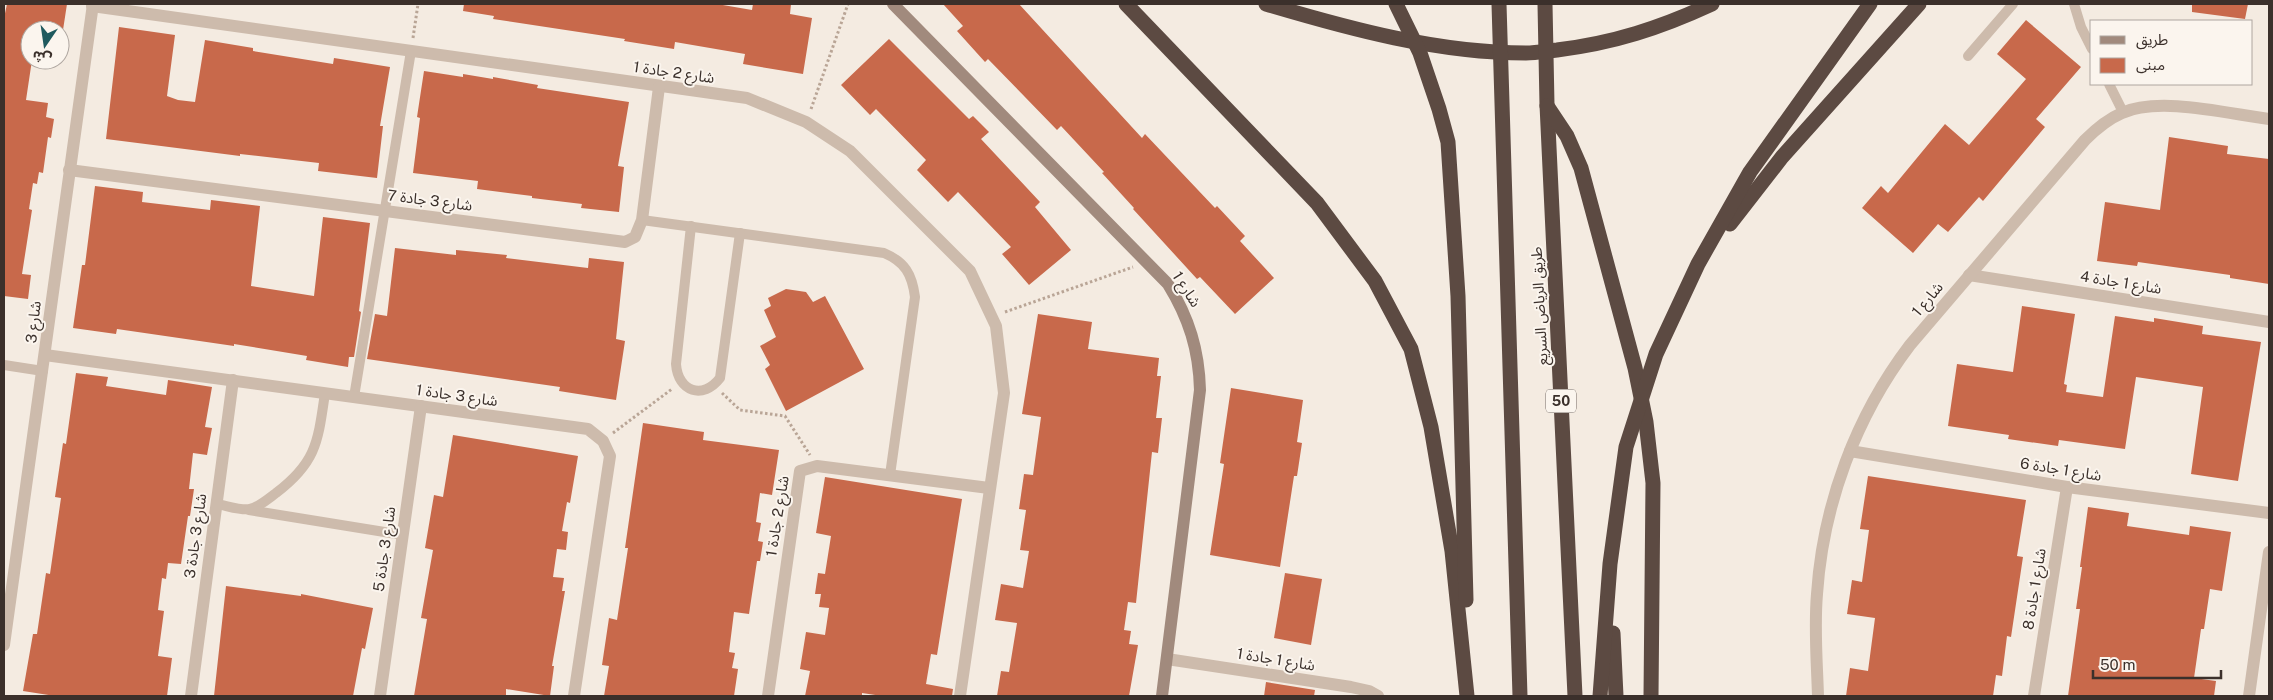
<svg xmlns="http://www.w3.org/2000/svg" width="2273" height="700" font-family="'Public Sans','Noto Sans Arabic',sans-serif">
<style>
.building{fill:#c8694b}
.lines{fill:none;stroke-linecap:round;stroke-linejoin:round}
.path{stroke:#b9a596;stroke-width:3;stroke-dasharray:2.5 2.5;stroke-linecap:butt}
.lane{stroke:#cdbbac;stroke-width:10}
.street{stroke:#cdbbac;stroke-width:12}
.secondary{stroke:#a18a7d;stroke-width:12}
.highway{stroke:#5c4a42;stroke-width:15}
.labels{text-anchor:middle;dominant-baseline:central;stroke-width:4;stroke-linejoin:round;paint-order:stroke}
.shield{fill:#fbf5ee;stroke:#756b66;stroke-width:1}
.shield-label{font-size:14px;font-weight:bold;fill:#3b302b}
.street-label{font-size:15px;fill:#3b302b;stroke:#fbf5ee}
</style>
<rect width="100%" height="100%" fill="#f4ebe1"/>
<!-- building -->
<g class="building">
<polygon points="7,4 67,4 63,30 30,30 30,60 32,60 26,100 48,103 46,117 54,119 51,138 48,137 43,173 39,172 37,184 33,183 29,209 32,210 22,274 31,275 28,299 4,296 4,18"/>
<polygon points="464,4 717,4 752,10 753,4 791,4 790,14 812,18 803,74 743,64 745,54 675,42 674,49 624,41 625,39 493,19 494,16 463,11"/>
<polygon points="943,4 1019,4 1142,138 1145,134 1215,208 1217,206 1245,236 1240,241 1274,278 1235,314 1200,277 1197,279 1133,209 1134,208 1102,173 1104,172 1061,126 1057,130 988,59 985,62 957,31 963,26"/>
<polygon points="2192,4 2248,4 2245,19 2192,12"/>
<polygon points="2026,20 2081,67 2036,119 2045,127 1983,201 1979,197 1948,232 1938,224 1913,253 1862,208 1881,186 1888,193 1945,124 1969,145 2026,79 1997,54"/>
<polygon points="119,27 175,35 167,96 178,100 195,102 205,40 253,48 253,51 333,64 334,58 390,67 380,126 383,126 377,178 318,171 319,163 240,154 240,156 106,139"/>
<polygon points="889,39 969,119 973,116 989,132 981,139 1040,202 1035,207 1071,250 1029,285 1002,254 1011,247 958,192 948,202 917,170 926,160 876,109 870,115 841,85"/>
<polygon points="424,71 463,77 463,74 493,79 493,77 538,85 537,88 629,102 618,166 624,167 619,212 581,208 582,204 532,198 532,196 477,189 478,181 413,173 420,118 417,117"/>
<polygon points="2169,137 2228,146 2227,154 2269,159 2269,284 2230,278 2230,275 2138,262 2137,266 2097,261 2105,202 2160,210"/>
<polygon points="95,186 143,192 142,202 210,210 211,200 260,206 251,286 314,296 323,217 370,223 359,311 361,312 354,357 349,357 348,367 306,360 307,356 234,344 234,346 117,329 116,334 73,328 82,265 85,265"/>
<polygon points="395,248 456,255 456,250 507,255 506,258 588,268 589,258 624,262 616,339 625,341 616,400 559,391 560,387 367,359 375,314 387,316"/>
<polygon points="786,289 806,292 813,302 825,296 864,369 786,411 765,369 770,365 760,346 776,337 764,310 771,306 768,298"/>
<polygon points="2022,306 2075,314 2064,384 2067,385 2066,392 2103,397 2115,316 2154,322 2154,318 2203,326 2202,334 2261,342 2238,481 2191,474 2203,387 2136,377 2125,449 2059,440 2058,446 2008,439 2009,435 1948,426 1957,364 2013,372"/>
<polygon points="1038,314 1092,322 1088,349 1159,358 1157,376 1161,376 1156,418 1162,418 1158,453 1152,452 1136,603 1128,602 1124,630 1131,631 1129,644 1138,645 1129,696 997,696 1001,671 1009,672 1017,623 995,620 1001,584 1023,588 1029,551 1020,550 1026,510 1019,509 1024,474 1033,475 1041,417 1022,414"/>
<polygon points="76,373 108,377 106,386 166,395 168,380 212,387 205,427 212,428 207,455 193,453 189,489 194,489 190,516 188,516 181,564 168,563 166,579 162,578 158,610 164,611 158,656 172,658 167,696 55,696 23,691 33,634 37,634 46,573 50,574 61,498 55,497 63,443 66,444"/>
<polygon points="1231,388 1303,400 1297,442 1302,443 1297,476 1294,476 1280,567 1210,555 1224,464 1220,463"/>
<polygon points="643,423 704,432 703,440 779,450 772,495 760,493 756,522 761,523 758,541 763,542 760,561 757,561 749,614 734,612 729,652 735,653 732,668 738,669 734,696 604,696 609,666 602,665 609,618 617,620 628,548 625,548"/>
<polygon points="453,435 578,456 570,503 567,502 562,531 568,532 566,550 557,549 553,577 564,578 562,591 565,591 552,666 554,666 550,696 506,689 506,696 414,696 427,619 421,618 433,550 425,548 434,495 443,497"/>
<polygon points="1868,476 2026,500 2017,556 2023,557 2011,637 2007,636 2002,676 1996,675 1993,696 1846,696 1850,668 1868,671 1875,618 1847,614 1852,580 1862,582 1869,530 1860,529"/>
<polygon points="825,477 962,499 937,655 931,654 926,684 953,689 952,696 882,696 862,693 862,696 805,696 810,671 800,669 806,632 825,635 829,608 819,607 821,594 815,594 818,573 825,574 831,536 816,533"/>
<polygon points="2088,507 2129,513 2127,526 2189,535 2190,526 2231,532 2222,591 2210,589 2204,629 2201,629 2194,678 2216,681 2214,696 2068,696 2080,609 2076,609 2082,567 2080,567"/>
<polygon points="1285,573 1322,579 1311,645 1274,638"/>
<polygon points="226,586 301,596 301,594 373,608 365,649 362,648 353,696 214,696"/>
<polygon points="1266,682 1315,690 1314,696 1264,696"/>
</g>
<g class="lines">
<!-- path -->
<g class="path">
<polyline points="413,38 418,4"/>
<polyline points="811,109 848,4"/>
<polyline points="1005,312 1133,267"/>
<polyline points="722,393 740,410 785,416 810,455"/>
<polyline points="613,433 672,389"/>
</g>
<!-- lane -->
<g class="lane">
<polyline points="2074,4 2081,27 2092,49"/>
<polyline points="1968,56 2013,4"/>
<polyline points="2109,84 2123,112"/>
<path d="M642,220l242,33c21,9 28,21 31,44l-25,178"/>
<path d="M691,226l-15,138c2,28 27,36 44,14l20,-145"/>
<polyline points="4,365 43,371"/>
<polyline points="354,397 411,51"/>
<path d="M216,504c9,1 25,7 34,5 9,-2 19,-11 26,-16 41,-31 42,-52 49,-100"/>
<polyline points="249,510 403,535"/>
</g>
<!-- street -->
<g class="street">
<polyline points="92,6 747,98 806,122 850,151 970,271 996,326 1004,393 960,696"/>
<polyline points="69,170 625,242 635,237 642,220 659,87"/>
<polyline points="1969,275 2269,322"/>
<polyline points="45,355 588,429 603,441 610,456 574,696"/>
<polyline points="1850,451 2067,487 2269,513"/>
<polyline points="4,645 93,4"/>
<polyline points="1167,659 1351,687 1369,691 1378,696"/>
<polyline points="191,696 233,380"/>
<polyline points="380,696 421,406"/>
<polyline points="768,696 800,471 817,466 989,488"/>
<path d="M1818,696c-1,-34 -4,-68 -1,-102 6,-90 39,-178 93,-249l175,-205c11,-11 23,-21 37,-27 37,-17 107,1 147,6"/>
<polyline points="2034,696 2067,487"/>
<polyline points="2249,696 2269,552"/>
</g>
<!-- secondary -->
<path class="secondary" d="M893,4l275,280c21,34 31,66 32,106l-38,306"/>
<!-- highway -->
<g class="highway">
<polyline points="1126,4 1317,203 1375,281 1411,349 1431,427 1452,551 1467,696"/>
<path d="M1266,4c84,25 172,49 260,49 10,0 21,-2 31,-3 57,-7 103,-22 155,-46"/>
<polyline points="1396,4 1420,53 1439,109 1448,142 1458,296 1466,600"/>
<polyline points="1499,4 1520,696"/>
<polyline points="1545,4 1547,105 1575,696"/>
<polyline points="1547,106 1567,136 1581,168 1635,368 1646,422 1653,483 1651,696"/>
<polyline points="1730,224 1782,157 1919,4"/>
<polyline points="1613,633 1616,696"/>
<polyline points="1600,696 1610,564 1626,447 1656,354 1698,264 1750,172 1870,4"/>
</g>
</g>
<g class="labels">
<!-- shield labels -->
<rect class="shield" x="1546" y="389.5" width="30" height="23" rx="4"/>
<g class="shield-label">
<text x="1561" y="401">50</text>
</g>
<!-- street labels -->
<g class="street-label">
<text transform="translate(674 72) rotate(8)">شارع 2 جادة 1</text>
<text transform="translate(430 200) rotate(7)">شارع 3 جادة 7</text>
<text transform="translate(2121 282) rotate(9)">شارع 1 جادة 4</text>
<text transform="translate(1187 289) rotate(57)">شارع 1</text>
<text transform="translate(1927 299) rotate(-50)">شارع 1</text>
<text transform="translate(1539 306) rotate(-93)">طريق الرياض السريع</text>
<text transform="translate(33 322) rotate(-83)">شارع 3</text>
<text transform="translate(457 395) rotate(8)">شارع 3 جادة 1</text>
<text transform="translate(2061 469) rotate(9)">شارع 1 جادة 6</text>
<text transform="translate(777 516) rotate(-81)">شارع 2 جادة 1</text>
<text transform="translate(195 536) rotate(-82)">شارع 3 جادة 3</text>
<text transform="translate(384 549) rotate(-82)">شارع 3 جادة 5</text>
<text transform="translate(2034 589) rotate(-81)">شارع 1 جادة 8</text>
<text transform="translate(1276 659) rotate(9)">شارع 1 جادة 1</text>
</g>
</g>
<!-- border -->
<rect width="2273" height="700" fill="none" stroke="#3b302b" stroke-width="10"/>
<!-- legend -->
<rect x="2090" y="20" width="162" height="65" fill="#fbf5ee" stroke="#aea6a0"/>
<rect x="2100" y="36" width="25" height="8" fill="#a18a7d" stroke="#aea6a0"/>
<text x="2136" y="45" font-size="15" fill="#3b302b">طريق</text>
<rect x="2100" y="58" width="25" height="15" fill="#c8694b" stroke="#aea6a0"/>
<text x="2136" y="70" font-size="15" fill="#3b302b">مبنى</text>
<!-- north arrow -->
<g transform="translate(45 45) rotate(193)"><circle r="24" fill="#fbf5ee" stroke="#aea6a0"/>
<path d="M0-4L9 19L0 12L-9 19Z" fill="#1f5a5e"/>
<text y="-8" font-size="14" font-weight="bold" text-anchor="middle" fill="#3b302b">ش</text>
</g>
<!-- scale -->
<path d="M2093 670v8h128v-8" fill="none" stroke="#3b302b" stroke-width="2.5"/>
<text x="2100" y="670" font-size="15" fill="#3b302b" stroke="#fbf5ee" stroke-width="4" paint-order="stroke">50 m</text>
</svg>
